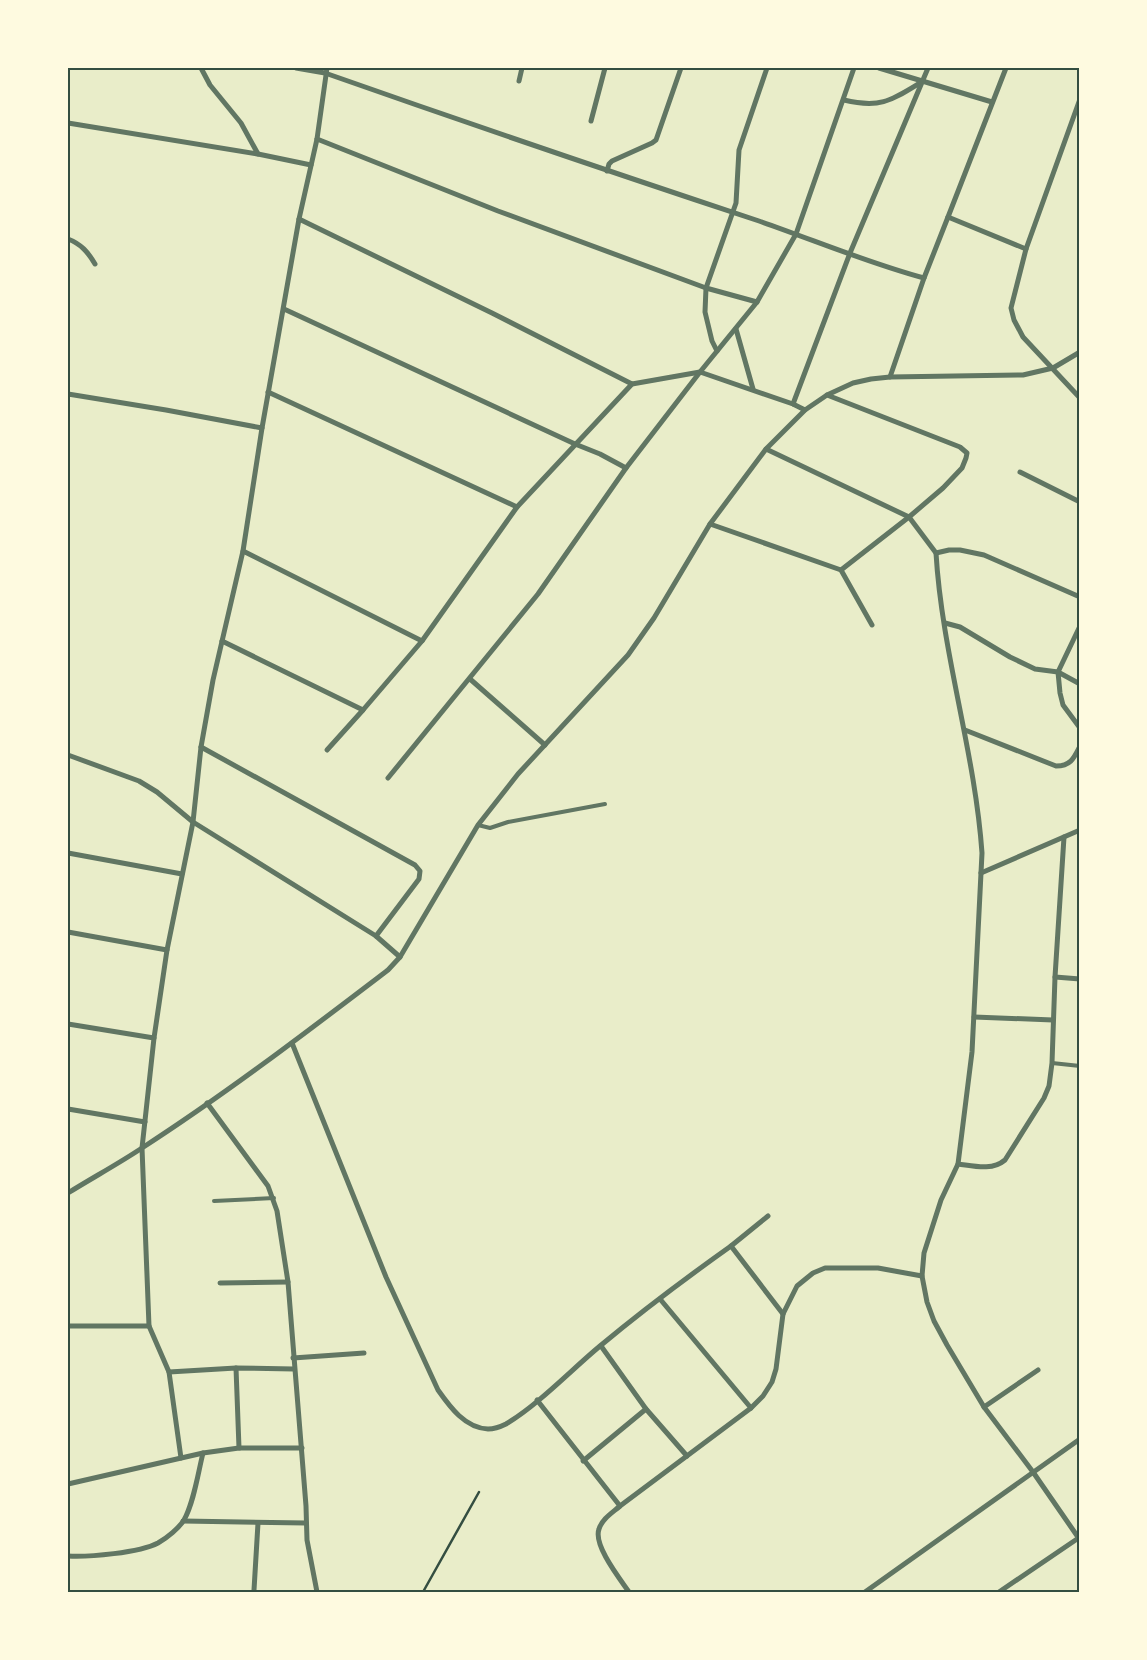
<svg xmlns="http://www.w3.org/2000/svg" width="1147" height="1660" font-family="'Exo 2',sans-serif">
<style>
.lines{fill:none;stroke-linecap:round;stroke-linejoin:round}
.path{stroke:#344e41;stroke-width:2.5}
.service{stroke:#617663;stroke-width:4}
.minor{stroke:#617663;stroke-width:5}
.neatline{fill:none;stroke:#344e41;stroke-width:2}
</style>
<rect width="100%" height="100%" fill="#e9edc9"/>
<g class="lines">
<!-- path -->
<polyline class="path" points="423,1592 479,1492"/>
<!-- service -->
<g class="service">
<polyline points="478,825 490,828 508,822 605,804"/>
<polyline points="1052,1063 1080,1066"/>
<polyline points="214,1201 274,1198"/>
</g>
<!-- minor -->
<g class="minor">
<polyline points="201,68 210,85 241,123 258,154"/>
<path d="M296,68l29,5c145,51 289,100 434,148 55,19 109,42 165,57l24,-61 78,32"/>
<polyline points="879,68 992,102"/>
<polyline points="519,81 522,68"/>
<polyline points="1080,99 1026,249 1011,308 1014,320 1023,337 1080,398"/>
<path d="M844,100c37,9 48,0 79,-19"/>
<polyline points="591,121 605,68"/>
<polyline points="68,123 258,154 311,165"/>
<polyline points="317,139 498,211 706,288 757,302"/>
<polyline points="607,171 609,164 612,161 652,143 656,140 681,68"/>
<polyline points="948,217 1006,68"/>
<polyline points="299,219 492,313 632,384"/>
<path d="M68,239c13,5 20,13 27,25"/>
<polyline points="284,309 575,444 600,454 626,468"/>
<polyline points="736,329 753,389"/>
<polyline points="717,351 712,341 705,312 706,288 736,203 739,150 767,68"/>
<polyline points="890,377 924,278"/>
<polyline points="268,392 517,507"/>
<polyline points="68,394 166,410 262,428"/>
<polyline points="827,395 960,447 967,453 966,458 962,468 943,488 909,517 841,570"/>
<polyline points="793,404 850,253 928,68"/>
<polyline points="766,449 909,517 936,553 949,550 960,550 984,555 1080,597"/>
<polyline points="1020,472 1080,502"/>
<polyline points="710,524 841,570 872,625"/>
<polyline points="243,551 422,641"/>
<path d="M936,553c6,101 39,199 46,300l-10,199 -14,112 -17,36 -17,53 -2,23 5,26 7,19 13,24 37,62 49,65 47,68"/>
<polyline points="945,623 960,627 1010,657 1035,669 1058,672 1080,684"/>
<polyline points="1080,626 1058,672 1060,693 1063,705 1080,728"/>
<polyline points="222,641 363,710 422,641 517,507 632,384 700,372 793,404 805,410"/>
<polyline points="470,679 545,745"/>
<path d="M965,730l91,36c15,0 18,-8 24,-20"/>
<polyline points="201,747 415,865 420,871 419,879 376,936"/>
<polyline points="327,750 363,710"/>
<polyline points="68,755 139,781 157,792 193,822 376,936 400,957"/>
<polyline points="388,778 538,594 626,468 700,372 757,302 796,234 854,68"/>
<polyline points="68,853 182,874"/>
<polyline points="981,873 1080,830"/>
<polyline points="68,932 167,950"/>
<polyline points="1055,977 1080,979"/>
<polyline points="974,1017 1053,1020"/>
<polyline points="68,1024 154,1038"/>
<path d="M292,1043l94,234 52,113c12,17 27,38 50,39 6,0 12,-2 18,-5 33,-20 64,-53 94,-78 42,-35 86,-68 131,-100l52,68"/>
<polyline points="207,1103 268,1186 277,1211 288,1282 306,1506 307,1540 317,1592"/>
<polyline points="68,1109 145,1122"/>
<path d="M958,1164c16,2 34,7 47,-4l39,-62 5,-12 3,-23 3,-86 9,-140"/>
<path d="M68,1193c24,-15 50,-29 74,-45 85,-55 166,-117 246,-178l12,-13 78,-132 40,-51 110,-119 26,-37 56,-94 56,-75 39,-39 22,-15 26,-12 18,-4 19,-2 133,-2 30,-7 27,-16"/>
<polyline points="731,1246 768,1216"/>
<polyline points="220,1283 288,1282"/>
<polyline points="660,1299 751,1408"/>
<polyline points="68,1326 149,1326"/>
<polyline points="601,1346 646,1409 687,1456"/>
<polyline points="293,1358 364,1353"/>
<polyline points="236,1368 239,1448"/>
<polyline points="169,1372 236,1368 294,1369"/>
<polyline points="537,1400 620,1506"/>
<polyline points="984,1407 1038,1370"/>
<polyline points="181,1458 169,1372 149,1326 142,1148 154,1038 167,950 193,822 201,747 213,680 243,551 262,428 299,219 317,139 327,68"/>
<polyline points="583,1461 646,1409"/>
<polyline points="68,1484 203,1453 239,1448 302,1448"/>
<polyline points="183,1521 306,1523"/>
<path d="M68,1556c21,1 71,-3 90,-13 9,-5 21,-15 26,-23 10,-18 14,-47 19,-67"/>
<polyline points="254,1590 258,1523"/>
<path d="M629,1592c-9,-13 -36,-47 -30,-63 3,-10 13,-16 21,-23l131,-98 12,-12 9,-14 4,-13 7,-55 14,-28 16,-13 12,-5h53l44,8"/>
<polyline points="865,1592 1080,1439"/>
<polyline points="999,1592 1080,1537"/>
</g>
</g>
<!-- border -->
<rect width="1147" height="1660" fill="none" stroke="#fefae0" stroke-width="138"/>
<rect x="69" y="69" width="1009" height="1522" class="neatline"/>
</svg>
